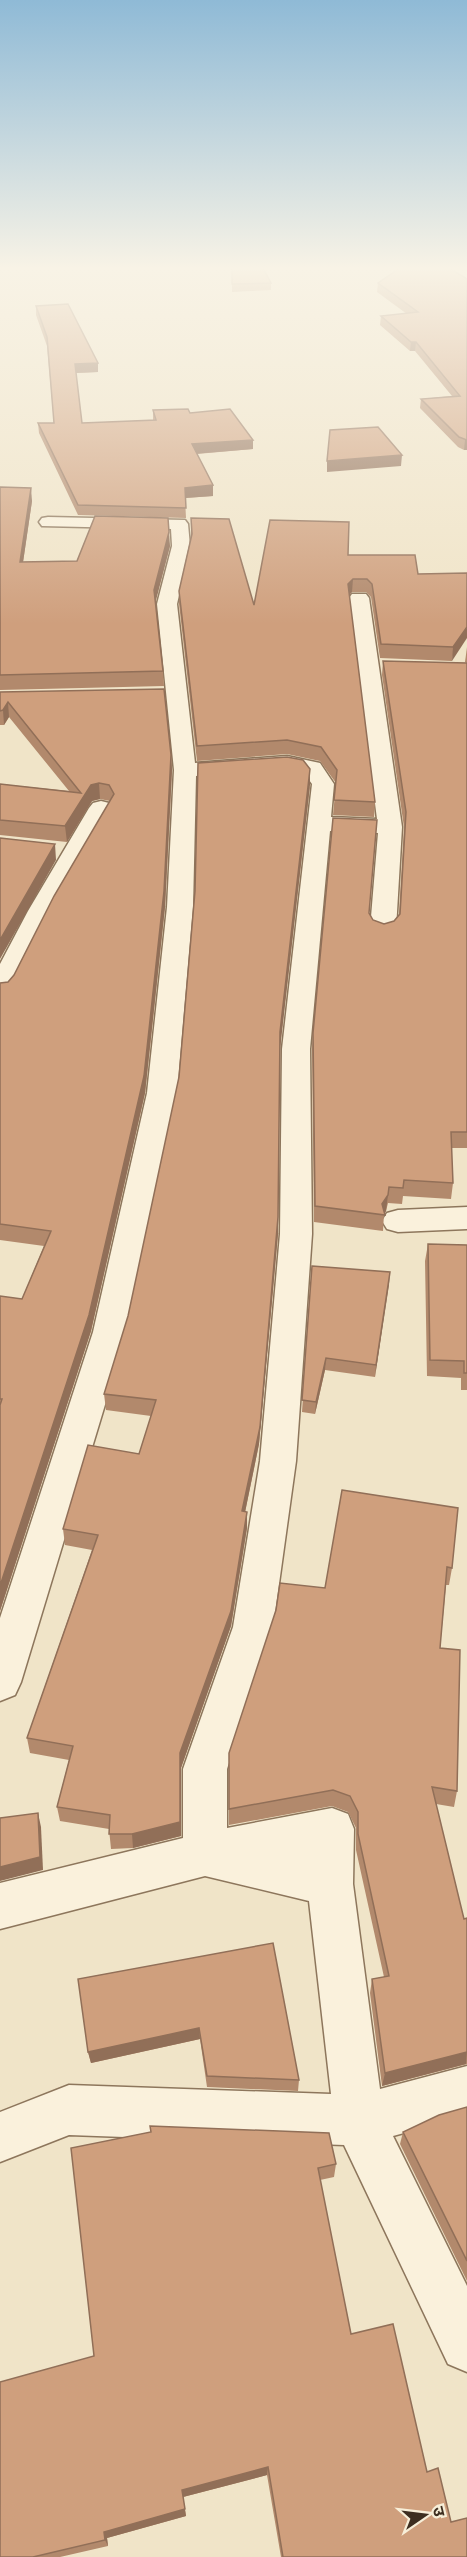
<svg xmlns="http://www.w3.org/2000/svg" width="467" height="2557" font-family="'Playfair Display','Noto Sans Devanagari',serif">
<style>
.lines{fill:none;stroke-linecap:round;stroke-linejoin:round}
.minor-casing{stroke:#8d765c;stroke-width:3}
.minor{fill:#faf1dc;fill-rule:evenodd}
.wall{fill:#b2896c}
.shaded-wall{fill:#916f58}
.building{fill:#cf9f7d;stroke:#916f58;stroke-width:1.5}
</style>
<rect width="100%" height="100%" fill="#f0e4c8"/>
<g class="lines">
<!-- minor casing -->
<g class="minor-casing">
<g id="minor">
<polygon points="48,517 185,520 188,524 190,546 177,604 195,763 287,756 320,763 334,784 331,817 377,819 349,598 352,594 366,594 369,598 402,827 396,929 392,934 383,937 374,934 370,929 378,833 330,831 310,1049 312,1234 296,1461 273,1627 227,1769 227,1828 332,1808 348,1814 354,1829 353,1884 380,2089 467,2066 467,2116 393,2136 467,2286 467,2372 448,2364 344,2145 69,2135 0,2162 0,2112 69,2085 331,2094 309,1901 205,1876 0,1929 0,1883 183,1838 183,1769 233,1627 260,1461 280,1234 282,1049 312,784 304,773 287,770 196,776 193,907 177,1093 127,1332 21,1682 15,1695 0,1701 0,1618 93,1332 147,1093 167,907 174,770 157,604 172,546 171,529 42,526 39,522 42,518"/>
<polygon points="101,801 109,803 113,808 54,911 14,990 10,996 0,998 0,964 28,911 89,808 93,803"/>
<polygon points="467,1207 467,1229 398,1232 387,1229 382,1221 387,1213 398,1210"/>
</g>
</g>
<!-- minor -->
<use href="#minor" class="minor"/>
</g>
<!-- wall -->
<g class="wall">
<polygon points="232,266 271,283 271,290 232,292"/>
<polygon points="467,279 467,450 464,450 458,447 420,408 421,399 452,396 415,351 410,351 380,325 381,316 407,314 377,292 378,283"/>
<polygon points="36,306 98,363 98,372 76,373 82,423 153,420 153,410 190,413 253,449 197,454 213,496 185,498 186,518 78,515 39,433 38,423 54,423 47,346 36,315"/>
<polygon points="0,487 32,501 23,562 77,561 170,546 155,602 163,671 164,686 0,690"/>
<polygon points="191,518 254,605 348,555 418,574 467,573 452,661 380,658 371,597 366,592 352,592 349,595 375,802 374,817 333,815 336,783 320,761 287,754 197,761 179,604 179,591 191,536"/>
<polygon points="467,647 467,663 465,662"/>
<polygon points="383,661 467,663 467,1148 451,1148 453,1183 451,1199 403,1196 402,1204 388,1203 386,1211 384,1214 383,1231 314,1222 312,1049 313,1033 369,914 373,920 384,924 394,921 399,914 404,827 382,675"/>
<polygon points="0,692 171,755 172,770 165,907 145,1093 91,1331 0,1611 0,1296 22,1299 44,1246 0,1240 0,983 8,982 14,975 110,801 100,799 92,801 67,842 0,835 0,784 69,791 9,717 4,725 0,725"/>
<polygon points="310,785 280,1046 278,1234 259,1444 245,1512 247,1512 247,1528 231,1626 181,1768 181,1836 133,1848 111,1849 109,1829 60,1821 57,1807 69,1760 30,1753 27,1738 92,1550 65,1545 63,1529 139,1454 151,1416 106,1410 104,1394"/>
<polygon points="428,1244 467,1245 467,1390 461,1390 461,1378 427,1376 425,1261"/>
<polygon points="312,1266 390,1272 375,1377 325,1370 315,1414 302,1412"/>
<polygon points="342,1490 452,1568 449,1585 446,1585 440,1648 457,1791 454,1807 436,1804 464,1919 467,1918 467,2064 382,2086 370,1993 372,1979 384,1977 356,1850 356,1828 348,1812 332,1806 229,1825 229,1753 325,1588"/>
<polygon points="273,1943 299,2080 298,2091 207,2087 200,2039 91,2063 88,2052"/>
<polygon points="467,2107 467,2281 400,2144 403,2132"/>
<polygon points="71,2148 336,2164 334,2177 320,2180 351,2334 427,2472 467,2557 281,2557 267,2475 183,2497 186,2516 107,2538 108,2546 60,2557 0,2557 94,2356"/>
</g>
<!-- shaded-wall -->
<g class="shaded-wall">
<polygon points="411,342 416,342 415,351 410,351"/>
<polygon points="98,363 98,372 75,373 75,364"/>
<polygon points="253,440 253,449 193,454 192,444"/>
<polygon points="465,440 467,440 467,450 464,450"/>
<polygon points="402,455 401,466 327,472 327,461"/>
<polygon points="213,485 213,496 185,498 185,488"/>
<polygon points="31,488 32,501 21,576 20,562"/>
<polygon points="169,532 170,546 155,604 154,590"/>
<polygon points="353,579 352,592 347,597 348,584"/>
<polygon points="467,627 467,638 452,661 453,647"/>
<polygon points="8,702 9,717 4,725 3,710"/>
<polygon points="171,755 172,770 165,907 145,1093 91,1331 0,1611 0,1586"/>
<polygon points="310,769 310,785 280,1049 280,1032"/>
<polygon points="99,783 100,799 92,801 67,842 65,826 91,785"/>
<polygon points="55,844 56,860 0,959 0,940"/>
<polygon points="389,1187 386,1211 384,1215 382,1204"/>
<polygon points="278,1217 278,1234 259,1444 242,1527 242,1511"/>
<polygon points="390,1272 389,1285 375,1377 376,1365"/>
<polygon points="326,1358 325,1370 315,1414 316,1402"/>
<polygon points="247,1512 247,1528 231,1626 181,1768 181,1836 133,1848 132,1834 180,1753"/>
<polygon points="38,1813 41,1827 43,1870 0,1881 0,1867"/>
<polygon points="199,2028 200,2039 91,2063 88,2052"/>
<polygon points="467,2052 466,2064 382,2086 385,2073"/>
<polygon points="268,2467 267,2475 183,2497 186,2516 107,2538 108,2546 105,2540 104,2532 182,2490"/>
</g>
<!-- building -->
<g class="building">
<polygon points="232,266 262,266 271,283 232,284"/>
<polygon points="403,266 446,266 467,279 467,440 459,437 421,399 460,396 416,342 411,342 381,316 418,312 378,283"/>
<polygon points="68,304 98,363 75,364 82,423 156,420 153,410 188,409 190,413 230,409 253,440 192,444 213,485 185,488 186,508 78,505 38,423 54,423 47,337 36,306"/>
<polygon points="378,427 402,455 327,461 330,430"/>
<polygon points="0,487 31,488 20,562 77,561 95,516 168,518 169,532 154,590 163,671 0,675"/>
<polygon points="191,518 229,519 254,605 270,520 349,522 348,555 415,555 418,574 467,573 467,627 453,647 381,644 372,584 367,579 353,579 348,584 375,802 334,800 337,770 321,747 287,740 197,746 179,591 192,534"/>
<polygon points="383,661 467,663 467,1132 451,1132 453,1183 404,1180 403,1188 389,1187 388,1195 382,1204 385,1215 315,1206 313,1033 333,818 377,820 369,913 373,920 384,924 394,921 400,914 406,812"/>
<polygon points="164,689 171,755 164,891 144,1076 89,1315 0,1586 0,1405 2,1399 0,1399 0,1296 22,1299 51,1231 0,1224 0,983 8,982 14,975 54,896 114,794 109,785 99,783 91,785 65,826 0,820 0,784 81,793 8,702 3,710 0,711 0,692"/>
<polygon points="287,757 303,760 310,769 280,1032 278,1217 260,1427 242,1511 247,1512 231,1611 180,1753 180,1822 132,1834 109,1834 110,1815 57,1807 73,1746 27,1738 98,1535 63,1529 88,1445 139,1454 156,1400 104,1394 128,1316 179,1077 195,891 198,763"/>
<polygon points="0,838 55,844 0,940"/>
<polygon points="428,1244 467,1245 467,1373 464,1373 464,1361 430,1360"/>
<polygon points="312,1266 390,1272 376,1365 326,1358 316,1402 302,1400"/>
<polygon points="342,1490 458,1508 452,1568 447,1567 440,1648 460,1650 457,1791 432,1787 464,1919 467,1918 467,2052 385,2073 372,1979 389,1976 358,1834 358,1812 350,1796 333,1790 229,1809 229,1753 276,1610 280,1583 325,1588"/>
<polygon points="38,1813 40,1857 0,1867 0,1818"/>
<polygon points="273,1943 299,2080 207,2076 199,2028 88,2052 78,1979"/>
<polygon points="467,2107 467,2261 403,2132 439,2115"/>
<polygon points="150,2126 329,2133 336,2164 318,2168 351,2334 393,2324 427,2472 438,2468 451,2522 467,2518 467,2557 283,2557 268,2467 182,2490 185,2509 104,2532 105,2540 33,2557 0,2557 0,2382 94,2356 71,2148 151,2132"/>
</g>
<!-- sky -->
<linearGradient id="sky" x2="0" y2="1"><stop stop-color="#8fbad6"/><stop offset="0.43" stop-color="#f8f3e6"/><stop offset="1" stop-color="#f8f3e6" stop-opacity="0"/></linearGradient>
<rect width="467" height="624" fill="url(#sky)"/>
<!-- north arrow -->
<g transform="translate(425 2515) rotate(76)" stroke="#f7eed8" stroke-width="4.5" paint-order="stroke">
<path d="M0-4.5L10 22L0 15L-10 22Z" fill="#3d2e20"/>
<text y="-9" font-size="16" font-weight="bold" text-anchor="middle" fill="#3d2e20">उ</text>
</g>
</svg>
